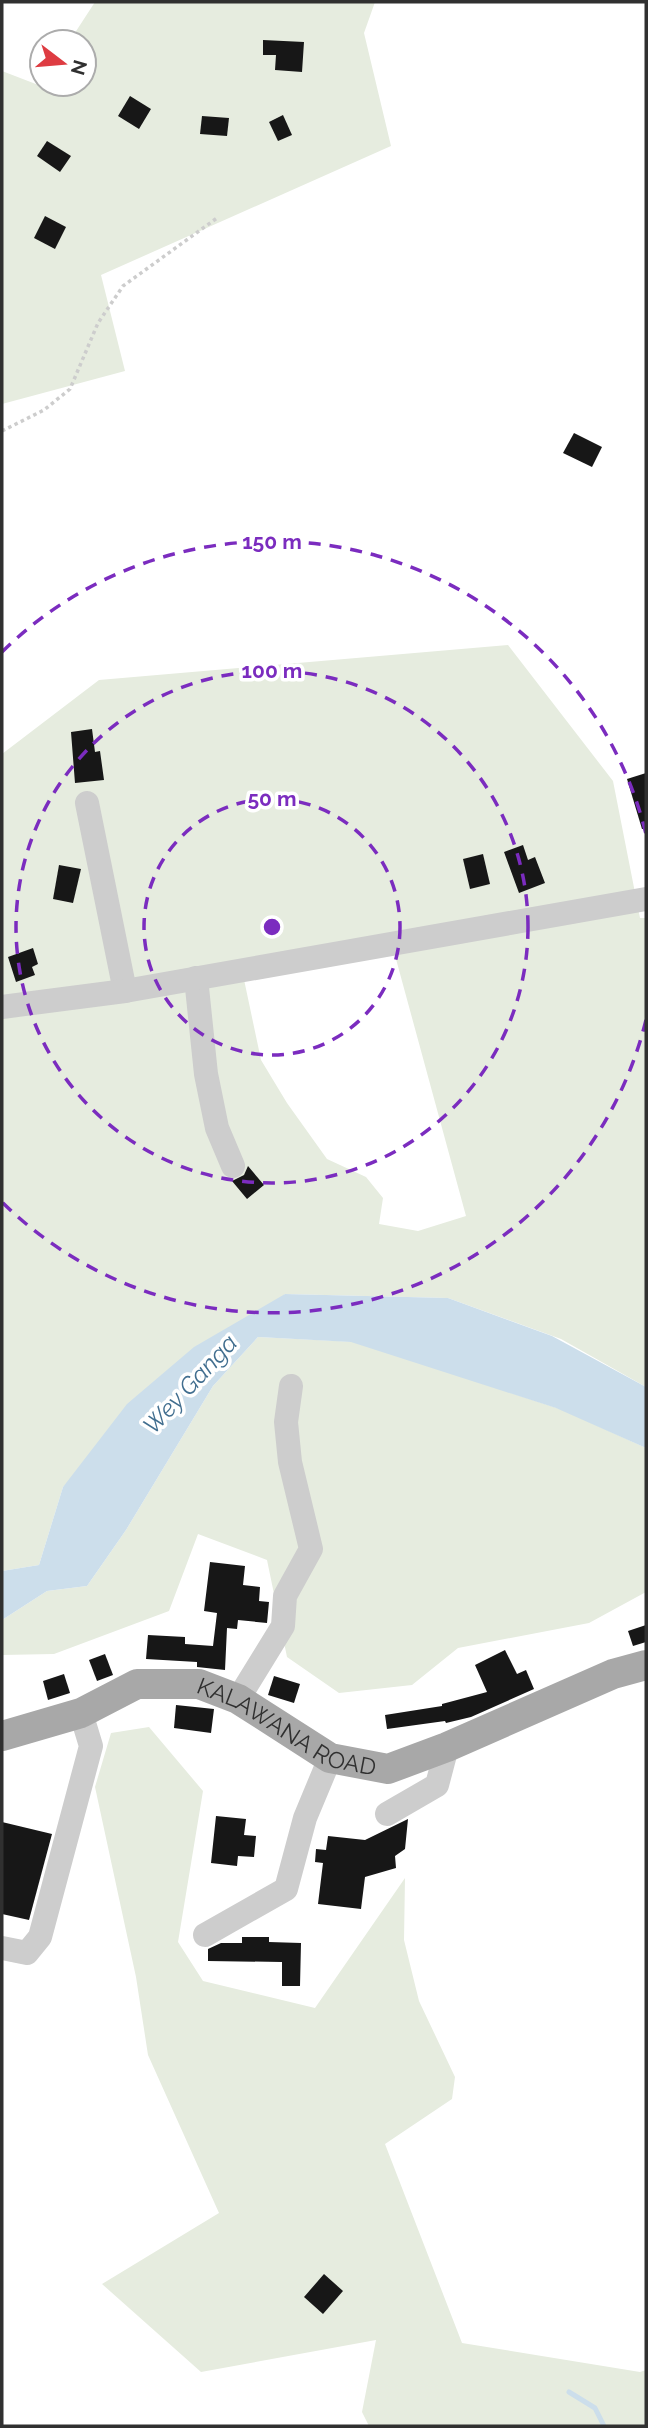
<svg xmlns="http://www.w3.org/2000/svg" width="648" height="2428" font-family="Raleway,sans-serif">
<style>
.green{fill:#e6ecdf;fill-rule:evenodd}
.water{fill:#ccdeeb}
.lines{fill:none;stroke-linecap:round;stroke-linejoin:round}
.stream{stroke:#ccdeeb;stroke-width:5}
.building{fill:#171717}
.path{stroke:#cdcdcd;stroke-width:3.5;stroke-dasharray:3.5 3.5;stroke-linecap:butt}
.minor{stroke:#cdcdcd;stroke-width:24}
.major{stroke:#a8a8a8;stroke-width:30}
.ring{fill:none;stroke:#7b2cbf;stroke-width:3.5;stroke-dasharray:12 9}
.labels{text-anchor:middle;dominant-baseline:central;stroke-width:7;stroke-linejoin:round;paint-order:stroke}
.street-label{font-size:23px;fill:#303030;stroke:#fff}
.water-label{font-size:24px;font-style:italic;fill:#416e8f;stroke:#fff}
.centre{fill:#7b2cbf;stroke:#fff;stroke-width:3.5}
.ring-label{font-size:21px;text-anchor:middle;font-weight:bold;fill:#7b2cbf;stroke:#fff;stroke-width:7;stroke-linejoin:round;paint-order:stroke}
</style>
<rect width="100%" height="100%" fill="#fff"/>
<!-- green -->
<g class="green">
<polygon points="95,2 375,2 364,33 391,146 101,275 125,371 2,404 2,71 41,86 42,84 84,84 84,42 69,42"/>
<path d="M508,645l105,136 27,137h6v469l-85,-48 -113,-41 -163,-4 -222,193 -24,78 -37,6v-817l97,-74zM393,948l73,268 -48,15 -39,-7 4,-26 -17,-21 -39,-18 -40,-56 -26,-43 -19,-90z"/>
<polygon points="258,1337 356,1342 563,1410 646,1448 646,1592 589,1623 458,1648 412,1685 339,1693 287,1657 267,1560 198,1534 169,1611 54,1654 2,1655 2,1620 47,1591 87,1586 126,1530 213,1386"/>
<polygon points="149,1727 203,1791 178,1942 203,1981 315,2008 405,1878 404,1940 419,2001 455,2077 452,2099 385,2144 462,2343 640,2372 646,2370 646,2426 369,2426 362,2412 376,2340 201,2372 102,2284 219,2213 148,2055 136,1977 95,1787 111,1733"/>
</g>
<!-- water -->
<polygon class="water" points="285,1294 448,1298 552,1336 646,1387 646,1448 556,1408 351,1342 258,1337 213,1386 126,1530 87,1586 47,1591 2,1620 2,1571 39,1565 63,1487 127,1404 194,1347"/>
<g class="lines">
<!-- stream -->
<polyline class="stream" points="569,2392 595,2408 604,2426"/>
</g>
<!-- building -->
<g class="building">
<polygon points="263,40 304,42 302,72 275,70 276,55 263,55"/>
<polygon points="130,96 151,109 139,129 118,116"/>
<polygon points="283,115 292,135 278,141 269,122"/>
<polygon points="202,116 229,118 227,136 200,134"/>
<polygon points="47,141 71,156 60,172 37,156"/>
<polygon points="45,216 66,227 55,249 34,238"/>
<polygon points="574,433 602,447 592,467 563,453"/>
<polygon points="92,729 95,752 100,751 104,780 75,783 71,732"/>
<polygon points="646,773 646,829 642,829 627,779"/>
<polygon points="523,845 528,860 535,857 545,883 519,893 504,852"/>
<polygon points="483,854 490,884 470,889 463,859"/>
<polygon points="59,865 81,869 73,903 53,899"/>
<polygon points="33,948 38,964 32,967 35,975 16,982 8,957"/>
<polygon points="248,1166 264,1185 247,1199 232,1181 244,1175"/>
<polygon points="210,1562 245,1566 243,1585 260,1587 259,1601 269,1602 267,1623 238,1620 237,1629 227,1628 225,1670 197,1667 197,1662 146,1659 148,1635 185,1637 185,1644 213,1646 217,1613 204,1611"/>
<polygon points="646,1625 646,1642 633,1646 628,1631"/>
<polygon points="505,1650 517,1674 526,1670 534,1689 471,1717 446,1723 445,1721 387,1729 385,1715 442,1706 442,1704 487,1692 475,1665"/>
<polygon points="105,1654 113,1675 97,1681 89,1660"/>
<polygon points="64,1674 70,1693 48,1700 43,1681"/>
<polygon points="274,1676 300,1684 294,1703 268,1695"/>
<polygon points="176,1705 214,1709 211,1733 174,1728"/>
<polygon points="216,1816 246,1819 244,1835 256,1836 254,1857 238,1856 237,1866 211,1863"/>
<polygon points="408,1819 405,1849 395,1856 396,1868 365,1877 361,1909 318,1904 323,1863 315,1862 316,1849 326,1850 328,1836 365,1840"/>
<polygon points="2,1822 52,1834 29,1920 2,1914"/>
<polygon points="242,1937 269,1937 269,1942 301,1943 300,1986 282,1986 282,1962 208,1961 208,1949 221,1943 242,1943"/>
<polygon points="324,2274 343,2291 323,2314 304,2297"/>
</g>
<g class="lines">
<!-- path -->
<polyline class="path" points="2,431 44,410 70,389 98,323 123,286 217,218"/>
<!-- minor -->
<g class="minor">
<polyline points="87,803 125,991"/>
<polyline points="196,978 206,1074 217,1128 233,1166"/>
<polyline points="2,1007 125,991 646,899"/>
<polyline points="238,1699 283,1626 285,1596 311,1549 290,1462 286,1422 291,1386"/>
<polyline points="387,1814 437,1785 447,1747"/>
<polyline points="205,1935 286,1889 305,1818 330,1758"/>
<polyline points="2,1948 27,1953 40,1937 91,1746 81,1713"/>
</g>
<!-- major -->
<path class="major" id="s1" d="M2,1736l79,-23 56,-29h62l39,15 92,59 58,11 59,-22 166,-73 33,-9"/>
</g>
<!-- distance rings -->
<g class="ring">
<circle cx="272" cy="927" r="128"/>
<circle cx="272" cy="927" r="256"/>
<path d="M646 1020A385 385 0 0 1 2 1202M2 652A385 385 0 0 1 646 834"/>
</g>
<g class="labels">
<!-- street labels -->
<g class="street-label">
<text stroke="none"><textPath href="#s1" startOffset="306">KALAWANA ROAD</textPath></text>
</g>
<!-- water labels -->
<g class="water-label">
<text transform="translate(190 1384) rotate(-47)">Wey Ganga</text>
</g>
</g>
<circle cx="272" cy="927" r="10" class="centre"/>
<g class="ring-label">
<text x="272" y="549">150 m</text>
<text x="272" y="678">100 m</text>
<text x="272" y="806">50 m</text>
</g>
<!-- border -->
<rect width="648" height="2428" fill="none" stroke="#303030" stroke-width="7"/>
<!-- north arrow -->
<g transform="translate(63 63) rotate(106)"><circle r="33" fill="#ffffff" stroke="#acacac" stroke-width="2"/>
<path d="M0-5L12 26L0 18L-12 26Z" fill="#de3c42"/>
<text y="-10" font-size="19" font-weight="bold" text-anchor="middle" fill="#303030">N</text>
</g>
</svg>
